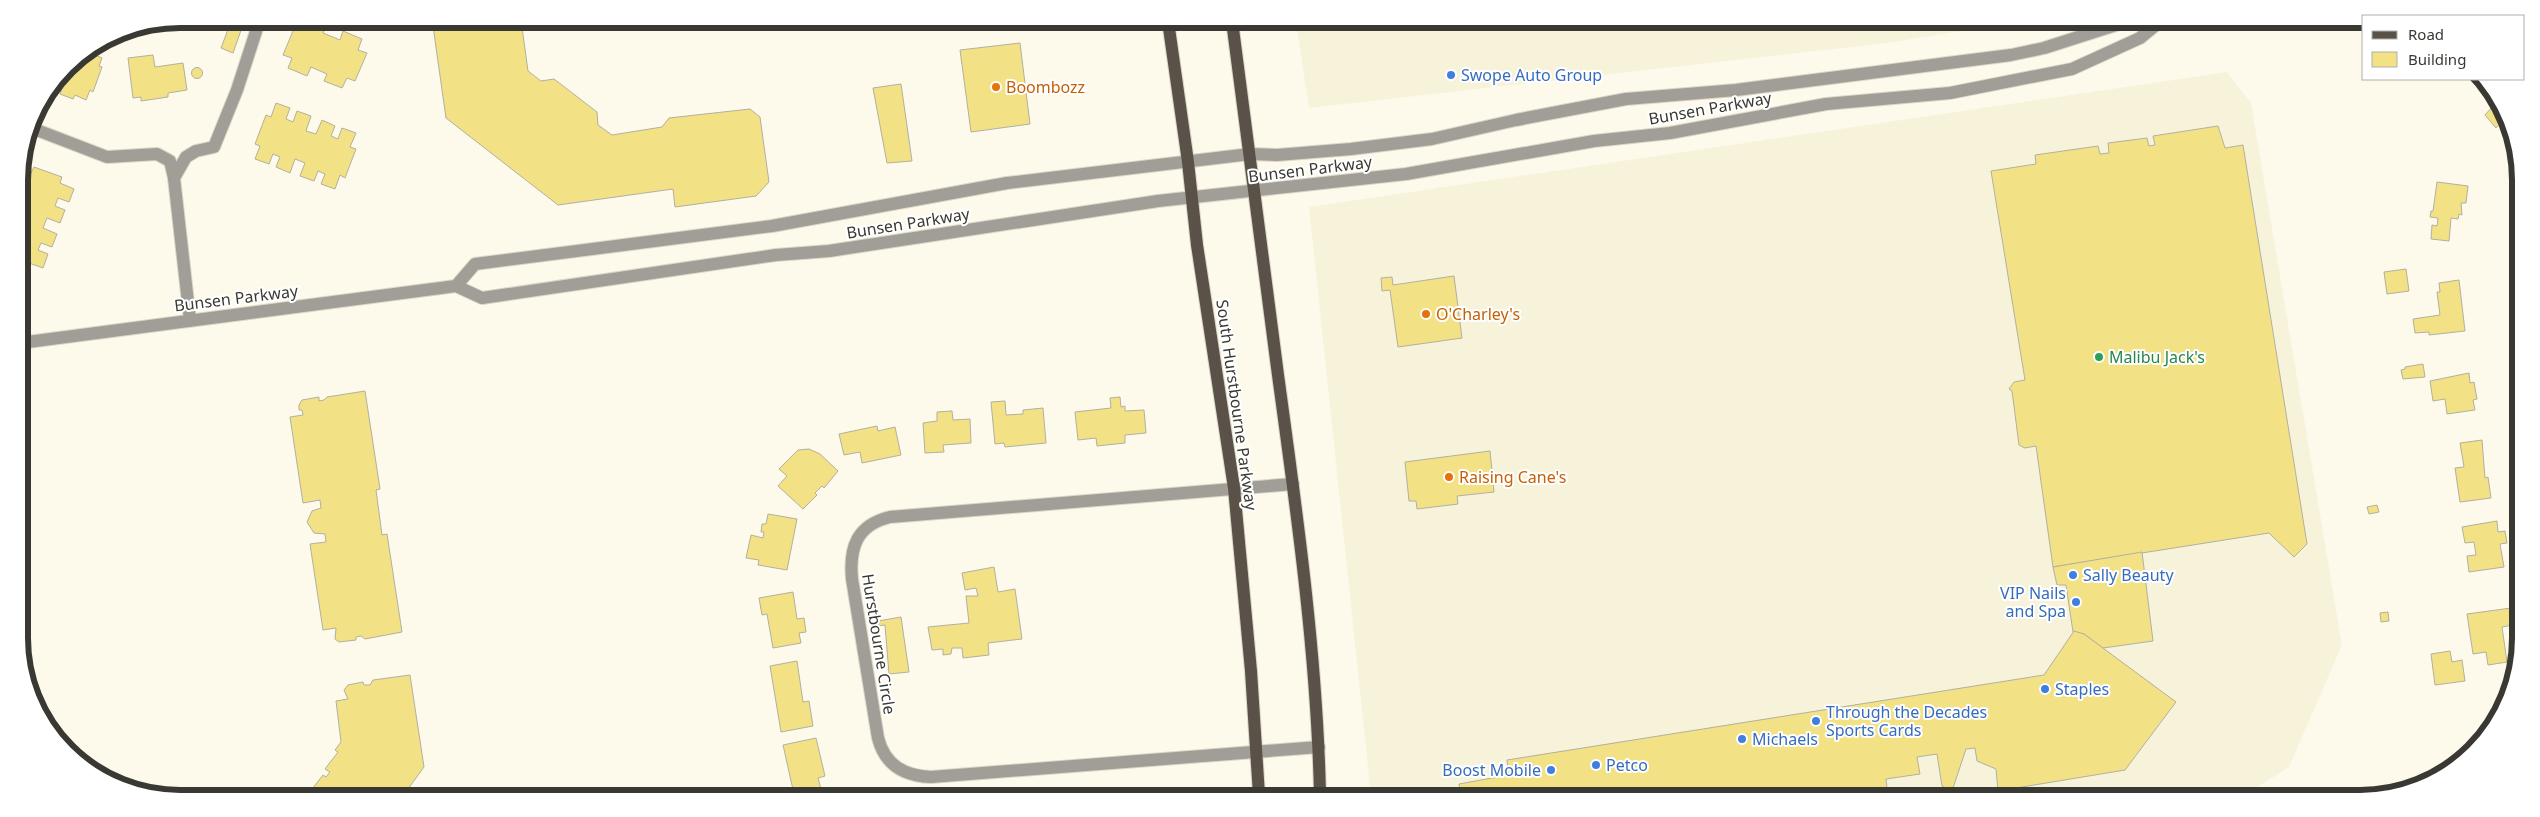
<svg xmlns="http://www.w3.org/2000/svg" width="2540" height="817" font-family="'Noto Sans',sans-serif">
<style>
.built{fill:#f7f3db}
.building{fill:#f3e185;stroke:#b2b0a1}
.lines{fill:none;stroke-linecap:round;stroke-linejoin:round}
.minor-casing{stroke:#dad7ca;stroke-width:14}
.major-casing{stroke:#dad7ca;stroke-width:14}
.minor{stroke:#a19d97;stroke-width:12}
.major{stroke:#5a5249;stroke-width:12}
.shop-dot{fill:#3f7fe0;stroke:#fff;stroke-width:2}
.food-dot{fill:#e8710a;stroke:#fff;stroke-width:2}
.leisure-dot{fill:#2e9e5b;stroke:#fff;stroke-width:2}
.labels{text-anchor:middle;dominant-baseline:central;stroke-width:4;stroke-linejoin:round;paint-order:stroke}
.shop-label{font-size:16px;fill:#366cbe;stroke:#fff;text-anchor:start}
.food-label{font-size:16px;fill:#c56008;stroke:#fff;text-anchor:start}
.street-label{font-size:16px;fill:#393832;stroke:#fff}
.leisure-label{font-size:16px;fill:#27864d;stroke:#fff;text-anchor:start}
.rim{fill:none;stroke:#393832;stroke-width:6}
</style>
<rect width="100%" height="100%" fill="#fdfaeb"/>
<!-- built -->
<g class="built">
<polygon points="1296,22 2011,23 1887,43 1309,108"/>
<polygon points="2227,72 2251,103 2342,645 2289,767 2240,798 1371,796 1309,207"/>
</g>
<!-- building -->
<g class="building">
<polygon points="232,19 245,19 233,53 221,48"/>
<polygon points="307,19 326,26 323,33 340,40 343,31 362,39 358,50 367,53 355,81 347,78 342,88 324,81 327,74 311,67 307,76 288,68 292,58 283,55 295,26 303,29"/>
<polygon points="432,19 521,20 528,71 541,81 554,79 597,112 598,125 612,135 662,127 669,118 750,109 760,117 769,182 756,196 675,207 673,189 558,205 446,118"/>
<polygon points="1020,43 1030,124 971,132 960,50"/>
<polygon points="91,49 91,53 102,58 99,66 102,67 93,92 90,90 86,100 75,95 73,99 60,94 64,82 60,81 56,93 49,91 66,66"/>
<polygon points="153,55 155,67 183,63 187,90 168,93 168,97 141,101 141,97 133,98 128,58"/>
<circle cx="197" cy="73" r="5.5"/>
<polygon points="901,84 912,161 887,163 873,88"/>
<polygon points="2493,98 2504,120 2496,128 2485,115 2493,106 2489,102"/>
<polygon points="276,103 290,108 286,119 293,122 297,111 311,116 306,131 316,134 322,120 335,126 331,136 338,139 342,128 356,133 350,147 356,149 345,178 340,175 335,189 321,184 325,174 318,171 314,181 300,176 305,163 295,159 290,173 276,167 280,157 273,154 269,164 255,159 260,146 255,144 266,115 271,117"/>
<polygon points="2218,126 2225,148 2243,145 2307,544 2294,557 2269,533 2053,567 2036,446 2025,448 2019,445 2012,391 2009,389 2014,382 2025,380 1991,171 2036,164 2035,155 2098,146 2100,154 2109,153 2108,143 2147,138 2149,146 2155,145 2153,136"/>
<polygon points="34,167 62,177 60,183 74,189 69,202 58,198 55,206 65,210 60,223 47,218 43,228 57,234 52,247 41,243 38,250 48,254 43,268 29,263 27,268 20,265 19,193 22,186 19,184 19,170 31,173"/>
<polygon points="2437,182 2468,186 2466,203 2461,203 2462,215 2459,214 2458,219 2451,218 2449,241 2431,239 2432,225 2437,226 2438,218 2430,217 2431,211 2433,211"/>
<polygon points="2406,269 2409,291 2387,294 2384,272"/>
<polygon points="1454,276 1462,338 1398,347 1390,290 1382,291 1381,278 1392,277 1393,285"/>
<polygon points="2459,280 2465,331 2429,335 2429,332 2415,333 2413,319 2440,315 2437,292 2440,292 2439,283"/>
<polygon points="2423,364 2425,377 2403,379 2401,370 2405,369 2405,367"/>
<polygon points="2469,373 2470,383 2474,382 2477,399 2473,400 2475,410 2447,414 2445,399 2433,401 2430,381"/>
<polygon points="365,391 380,489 376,490 382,535 387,534 402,632 365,639 361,636 356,637 356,640 339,642 335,639 336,628 323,630 310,544 326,542 325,534 314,533 307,522 312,511 321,508 320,500 303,503 290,417 303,415 302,410 299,410 299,405 302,400 319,397 319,401 324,400 327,397"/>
<polygon points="1120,397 1121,407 1125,406 1125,411 1144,410 1146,433 1125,435 1125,443 1097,446 1096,438 1078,440 1075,412 1111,408 1110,398"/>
<polygon points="1005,401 1006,415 1023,414 1023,410 1043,408 1046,443 1005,447 1004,443 995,444 991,402"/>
<polygon points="952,411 953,420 970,419 971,443 943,445 944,452 925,453 923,423 937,421 937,412"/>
<polygon points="877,426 878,431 895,427 901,455 862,463 860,452 844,455 839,434"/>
<polygon points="2482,440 2485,478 2488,477 2491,498 2460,502 2455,468 2464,467 2460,443"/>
<polygon points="809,449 820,454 838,471 824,488 822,486 815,493 817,495 803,509 778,486 787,476 779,469 798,450"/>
<polygon points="1490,451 1494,492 1457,496 1458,504 1417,509 1416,501 1409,501 1405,462"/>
<polygon points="2377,505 2379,512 2369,514 2367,507"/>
<polygon points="768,514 797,519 787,570 758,565 759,560 746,558 751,535 763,538 764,532 761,532 762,524 766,524"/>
<polygon points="2497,521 2498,532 2505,531 2507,543 2500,544 2504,567 2469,572 2467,556 2476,555 2474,542 2465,543 2462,527"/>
<polygon points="2142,552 2153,641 2103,648 2084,634 2073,632 2066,585 2057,585 2053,567"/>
<polygon points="994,567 998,592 1015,589 1022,639 988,643 989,655 963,658 962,648 952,648 951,654 943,655 943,649 932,650 928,627 969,623 966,596 978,596 976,588 965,590 962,573"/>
<polygon points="793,592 797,619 804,618 806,632 799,633 801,643 773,648 767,614 762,615 759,598"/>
<polygon points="2511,608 2513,625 2502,627 2507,662 2488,665 2486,652 2473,654 2467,614"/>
<polygon points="2388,612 2389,621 2381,622 2380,613"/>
<polygon points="901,617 909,672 889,674 885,625 879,626 878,621"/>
<polygon points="2074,631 2084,634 2176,702 2125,770 1998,791 1996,769 1977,761 1975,748 1966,749 1952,791 1942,786 1937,754 1917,757 1920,774 1886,779 1888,797 1461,796 1459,784 1509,775 1507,760 2044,675"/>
<polygon points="2450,651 2452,662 2462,660 2465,681 2435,685 2431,654"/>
<polygon points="797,661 803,702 809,701 813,726 781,732 770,666"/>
<polygon points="410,675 424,767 405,793 309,793 323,775 326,777 330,772 325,769 338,752 335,750 341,742 336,701 348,699 344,690 348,685 363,682 364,685 370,685 373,680"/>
<polygon points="816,738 825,776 818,778 821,789 794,794 783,745"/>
</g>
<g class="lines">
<!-- minor casing -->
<g class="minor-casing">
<g id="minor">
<polyline points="29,127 107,157 157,154 170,161 174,178"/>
<polyline points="456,286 475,264 772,226 1007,183 1250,154 1277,155 1351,149 1432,139 1516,120 1626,99 1736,90 2011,55 2044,48 2119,24"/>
<polyline points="190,320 174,178 186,157 196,151 214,147 237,90 260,19"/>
<polyline points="20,343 456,286 482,298 776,255 829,251 1158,201 1406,174 1594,141 1670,133 1826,104 1950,93 2072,69 2140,38 2157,24"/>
<path d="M1293,484l-403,33c-33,8 -41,30 -38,62l26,159c7,27 26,38 53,39l388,-30"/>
</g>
</g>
<!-- major casing -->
<g class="major-casing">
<g id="major">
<polyline points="1168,21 1188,162 1197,245 1234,488 1251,671 1259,795"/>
<path d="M1232,21c15,118 30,236 46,354 19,139 39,280 42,420"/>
</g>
</g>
<!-- minor -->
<use href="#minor" class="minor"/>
<!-- major -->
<use href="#major" class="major"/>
</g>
<!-- markers -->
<g class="shop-dot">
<circle cx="1451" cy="75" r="5"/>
<circle cx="2073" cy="575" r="5"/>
<circle cx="2076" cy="602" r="5"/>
<circle cx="2045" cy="689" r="5"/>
<circle cx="1816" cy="721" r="5"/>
<circle cx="1742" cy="739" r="5"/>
<circle cx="1596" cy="765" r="5"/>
<circle cx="1551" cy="770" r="5"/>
</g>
<g class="food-dot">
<circle cx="996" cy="87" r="5"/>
<circle cx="1426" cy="314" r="5"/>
<circle cx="1449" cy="477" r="5"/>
</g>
<circle class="leisure-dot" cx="2099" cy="357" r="5"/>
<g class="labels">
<!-- shop labels -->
<g class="shop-label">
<text x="1461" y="75">Swope Auto Group</text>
<text x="2083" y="575">Sally Beauty</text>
<text x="2066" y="593" text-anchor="end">VIP Nails<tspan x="2066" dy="18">and Spa</tspan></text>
<text x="2055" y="689">Staples</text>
<text x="1826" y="712">Through the Decades<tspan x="1826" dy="18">Sports Cards</tspan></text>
<text x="1752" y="739">Michaels</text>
<text x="1606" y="765">Petco</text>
<text x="1541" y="770" text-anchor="end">Boost Mobile</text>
</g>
<!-- food labels -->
<g class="food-label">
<text x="1006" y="87">Boombozz</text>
<text x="1436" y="314">O'Charley's</text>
<text x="1459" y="477">Raising Cane's</text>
</g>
<!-- street labels -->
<g class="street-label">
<text transform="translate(1710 108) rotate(-10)">Bunsen Parkway</text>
<text transform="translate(1310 169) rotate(-7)">Bunsen Parkway</text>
<text transform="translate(908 223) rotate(-9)">Bunsen Parkway</text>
<text transform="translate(236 298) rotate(-7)">Bunsen Parkway</text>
<text transform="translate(1237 405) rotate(82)">South Hurstbourne Parkway</text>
<text transform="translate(879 644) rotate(81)">Hurstbourne Circle</text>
</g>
<!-- leisure labels -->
<g class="leisure-label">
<text x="2109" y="357">Malibu Jack's</text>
</g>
</g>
<!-- crop -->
<path d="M0 0H2540V817H0ZM180 28H2360A152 152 0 0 1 2512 180V638A152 152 0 0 1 2360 790H180A152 152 0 0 1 28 638V180A152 152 0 0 1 180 28Z" fill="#fff" fill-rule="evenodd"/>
<path class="rim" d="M180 28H2360A152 152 0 0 1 2512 180V638A152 152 0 0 1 2360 790H180A152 152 0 0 1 28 638V180A152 152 0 0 1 180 28Z"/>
<!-- legend -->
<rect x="2362" y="15" width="162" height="65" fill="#ffffff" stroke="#b0afad"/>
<rect x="2372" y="31" width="25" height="8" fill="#5a5249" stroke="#b0afad"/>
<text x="2408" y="40" font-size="15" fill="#393832">Road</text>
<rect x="2372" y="52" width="25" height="15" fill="#f3e185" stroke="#b0afad"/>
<text x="2408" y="65" font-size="15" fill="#393832">Building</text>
</svg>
